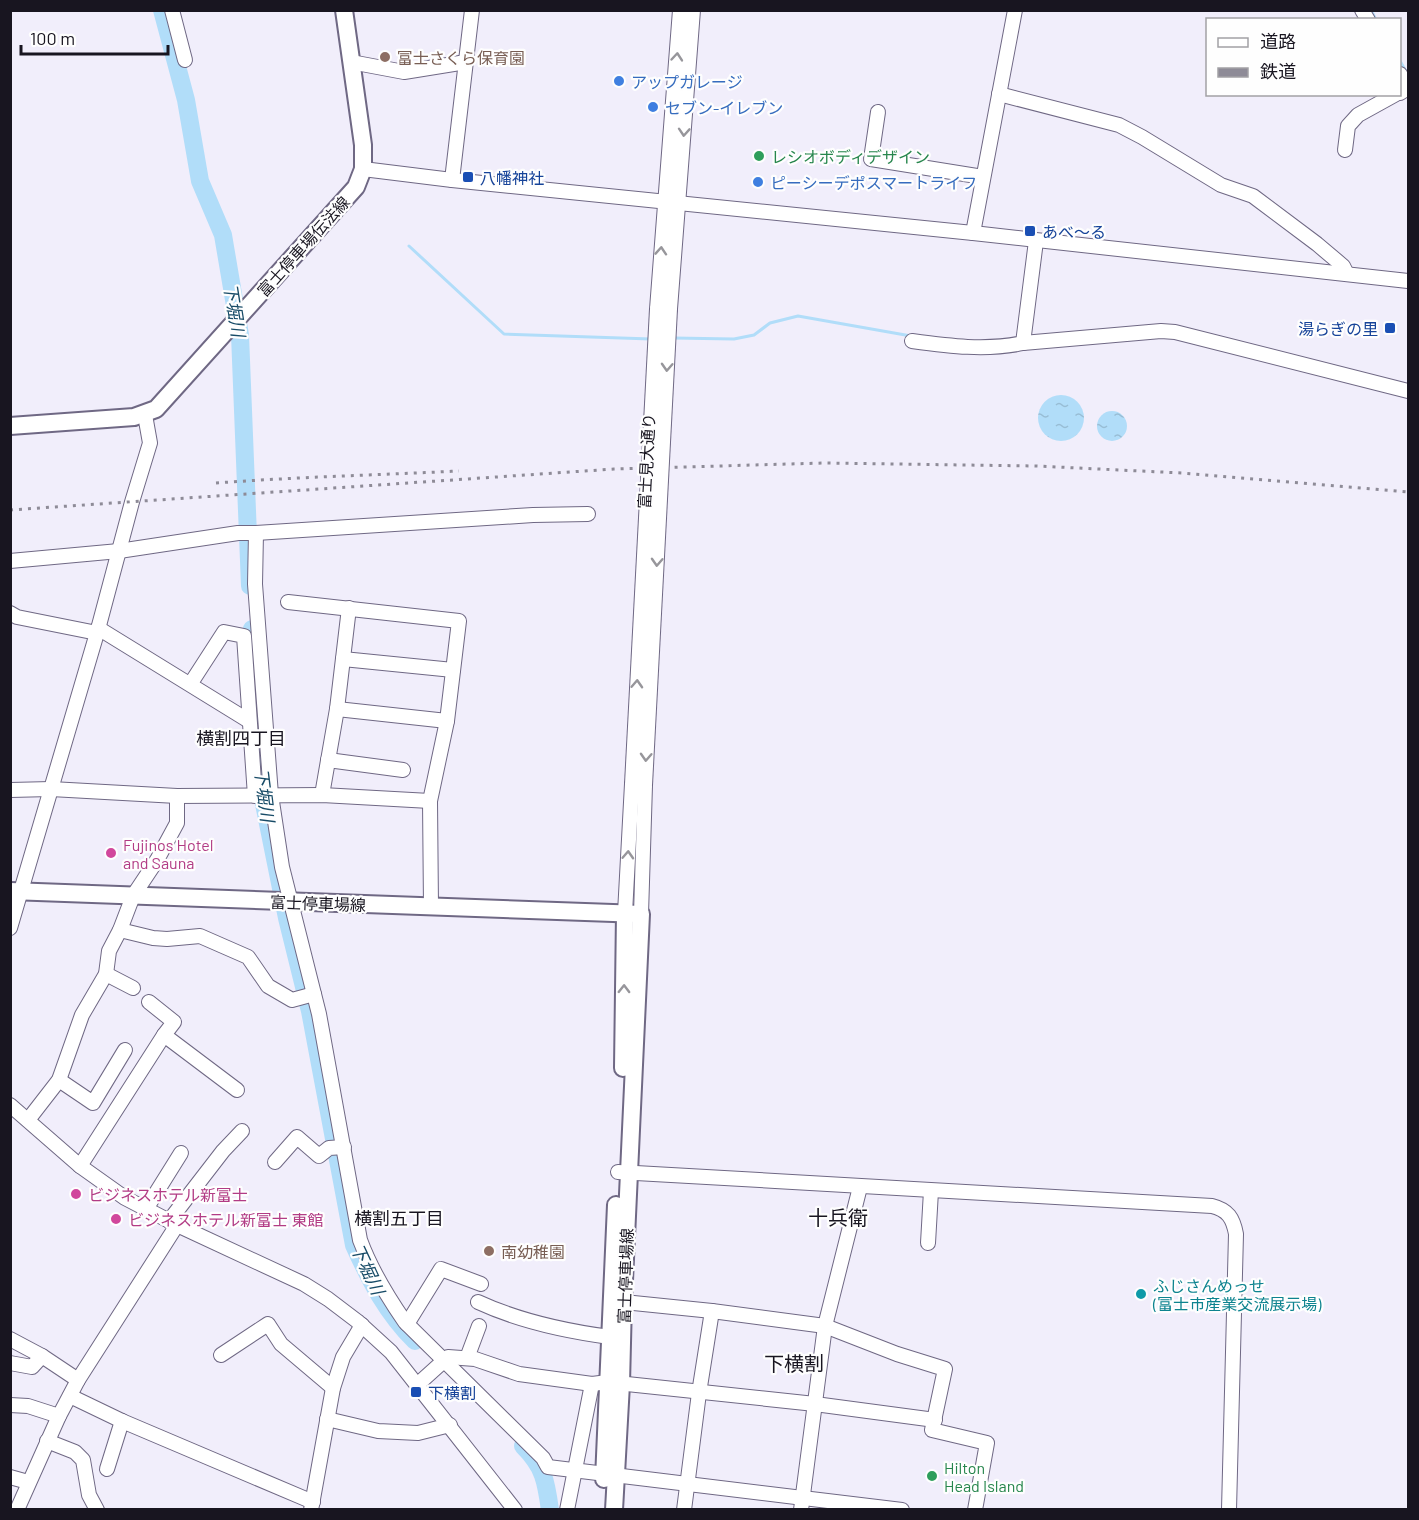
<svg xmlns="http://www.w3.org/2000/svg" width="1419" height="1520" font-family="Barlow,'Noto Sans JP',sans-serif">
<style>
.water{fill:url(#water-ripples)}
.lines{fill:none;stroke-linecap:round;stroke-linejoin:round}
.stream{stroke:#b1ddf9;stroke-width:3}
.river{stroke:#b1ddf9;stroke-width:18}
.minor-casing{stroke:#6f6884;stroke-width:16}
.major-casing{stroke:#6f6884;stroke-width:20}
.minor{stroke:#fff;stroke-width:14}
.major{stroke:#fff;stroke-width:16}
.rail{stroke:#8e8b97;stroke-width:3;stroke-dasharray:3 6;stroke-linecap:butt}
.minor-bridge-casing{stroke:#6f6884;stroke-width:16;stroke-linecap:butt}
.minor-bridge{stroke:#fff;stroke-width:14}
.oneway{stroke:#97969b}
.education-dot{fill:#8d6e63;stroke:#fefefe;stroke-width:2}
.shop-dot{fill:#3f7fe0;stroke:#fefefe;stroke-width:2}
.leisure-dot{fill:#2e9e5b;stroke:#fefefe;stroke-width:2}
.transit-dot{fill:#1a4fb4;stroke:#fefefe;stroke-width:2}
.hotel-dot{fill:#d1479c;stroke:#fefefe;stroke-width:2}
.culture-dot{fill:#0f9aa8;stroke:#fefefe;stroke-width:2}
.labels{text-anchor:middle;dominant-baseline:central;stroke-width:4.5;stroke-linejoin:round;paint-order:stroke}
.education-label{font-size:16px;fill:#785e54;stroke:#fefefe;text-anchor:start}
.shop-label{font-size:16px;fill:#366cbe;stroke:#fefefe;text-anchor:start}
.leisure-label{font-size:16px;fill:#27864d;stroke:#fefefe;text-anchor:start}
.transit-label{font-size:16px;fill:#164399;stroke:#fefefe;text-anchor:start}
.street-label{font-size:16px;fill:#181520;stroke:#fefefe}
.hotel-label{font-size:16px;fill:#b23c85;stroke:#fefefe;text-anchor:start}
.culture-label{font-size:16px;fill:#0d838f;stroke:#fefefe;text-anchor:start}
.water-label{font-size:18px;font-style:italic;fill:#174b67;stroke:#fefefe}
.neighbourhood-label{font-size:18px;fill:#181520;stroke:#fefefe}
.quarter-label{font-size:20px;fill:#181520;stroke:#fefefe}
</style>
<defs>
<pattern id="water-ripples" width="26" height="14" patternUnits="userSpaceOnUse" patternTransform="scale(1.5)"><rect width="26" height="14" fill="#b1ddf9"/><path d="M2 4q2-2 4 0t4 0M15 11q2-2 4 0t4 0" fill="none" stroke="#98bdd5"/></pattern>
</defs>
<rect width="100%" height="100%" fill="#f1eefb"/>
<!-- water -->
<g class="water">
<circle cx="1061" cy="418" r="23"/>
<circle cx="1112" cy="426" r="15"/>
</g>
<g class="lines">
<!-- stream -->
<g class="stream">
<polyline points="1371,10 1376,20"/>
<polyline points="1400,61 1408,75"/>
<polyline points="409,246 504,334 651,339"/>
<polyline points="673,338 734,339 754,335 770,323 798,316 911,336"/>
</g>
<!-- river -->
<g class="river">
<polyline points="162,10 186,100 200,181 223,235 240,335 250,586"/>
<path d="M252,629l11,170 24,119 23,93 44,234c16,36 33,68 61,96"/>
<path d="M523,1446c21,21 23,35 27,64"/>
</g>
<!-- minor casing -->
<g class="minor-casing">
<g id="minor">
<polyline points="172,10 185,60"/>
<polyline points="1362,10 1368,20"/>
<polyline points="351,62 404,72 466,62"/>
<polyline points="1400,74 1408,88 1400,93"/>
<polyline points="999,94 1119,125 1142,137 1221,185 1253,196 1317,244 1343,266 1347,274"/>
<polyline points="878,112 871,159 983,177"/>
<polyline points="1345,150 1348,126 1358,115 1396,94"/>
<polyline points="363,169 452,180 973,233 1408,281"/>
<polyline points="452,180 472,10"/>
<polyline points="973,233 1015,10"/>
<polyline points="657,309 680,10"/>
<polyline points="670,309 693,10"/>
<path d="M912,341c37,5 74,10 111,2l13,-102"/>
<polyline points="1023,343 1161,331 1175,332 1408,391"/>
<path d="M256,533l-1,51 16,211 11,72 37,147 41,226c11,30 27,56 45,82l138,136 5,9 354,43"/>
<polyline points="10,561 119,551 238,533 256,533 533,515 588,514"/>
<polyline points="288,602 459,621 447,721 430,801 431,907"/>
<polyline points="10,613 17,617 97,633"/>
<polyline points="98,628 249,721"/>
<polyline points="343,659 453,670"/>
<polyline points="191,683 224,632 244,636 255,796"/>
<polyline points="337,709 447,721"/>
<polyline points="328,760 403,770"/>
<polyline points="10,790 51,789 177,796 322,795 430,801"/>
<polyline points="322,795 337,709 349,608"/>
<polyline points="625,913 632,784"/>
<polyline points="641,914 645,785"/>
<polyline points="10,928 97,633 132,502 150,443 145,415"/>
<polyline points="120,930 153,938 167,939 200,936 248,957 268,986 292,1000 314,994"/>
<polyline points="106,974 133,988"/>
<polyline points="164,1035 237,1090"/>
<polyline points="59,1080 93,1103 125,1050"/>
<polyline points="10,1105 80,1166 125,1198 177,1225 304,1284 328,1299 357,1321 391,1352 515,1510"/>
<polyline points="28,1120 59,1080 82,1015 106,974 109,951 120,930 133,896 157,860 177,823 177,796"/>
<polyline points="275,1162 297,1137 319,1156 329,1148 344,1147"/>
<polyline points="80,1166 164,1035 174,1022 149,1002"/>
<path d="M618,1172l594,34c16,4 21,12 24,28l-7,276"/>
<polyline points="146,1209 181,1153"/>
<polyline points="169,1221 223,1151 242,1131"/>
<polyline points="928,1243 931,1191"/>
<polyline points="614,1301 712,1311 825,1326 897,1354 945,1369 932,1430 987,1443 975,1510"/>
<path d="M478,1302c41,19 87,29 132,35"/>
<polyline points="407,1324 441,1269 481,1284"/>
<polyline points="10,1339 42,1356 78,1380"/>
<polyline points="221,1355 268,1324 281,1344 333,1388"/>
<polyline points="467,1358 479,1326"/>
<polyline points="10,1363 32,1367 42,1356"/>
<polyline points="417,1385 448,1357 475,1359 519,1374 592,1384 608,1382 815,1404 935,1420"/>
<polyline points="70,1396 122,1421 313,1502"/>
<polyline points="10,1405 28,1406 59,1416"/>
<polyline points="327,1419 378,1431 418,1433 450,1425"/>
<polyline points="47,1441 75,1452 83,1460 89,1495 97,1510"/>
<polyline points="107,1469 122,1421"/>
<polyline points="10,1477 28,1482"/>
<polyline points="17,1510 59,1416 78,1380 177,1225"/>
<polyline points="311,1510 333,1388 343,1357 362,1325"/>
<polyline points="567,1510 592,1384"/>
<polyline points="684,1510 699,1393 712,1311"/>
<polyline points="801,1510 825,1326 860,1187"/>
</g>
</g>
<!-- major casing -->
<g class="major-casing">
<g id="major">
<polyline points="10,426 134,417 156,409 356,187 363,169 363,145 344,10"/>
<polyline points="10,891 641,914 623,1302 621,1384 614,1510"/>
<polyline points="623,1068 625,913"/>
<polyline points="604,1479 616,1205"/>
</g>
</g>
<!-- minor -->
<use href="#minor" class="minor"/>
<!-- major -->
<use href="#major" class="major"/>
<!-- rail -->
<g class="rail">
<path d="M216,483c81,-6 162,-8 243,-12"/>
<polyline points="10,510 614,469 823,463 1036,466 1182,473 1408,492"/>
</g>
<!-- minor-bridge casing -->
<g class="minor-bridge-casing">
<g id="minor-bridge">
<polyline points="632,784 657,309"/>
<polyline points="645,785 670,309"/>
</g>
</g>
<!-- minor-bridge -->
<use href="#minor-bridge" class="minor-bridge"/>
</g>
<!-- one-way arrows -->
<defs><path id="oneway-chevron" d="M-2-3.5L2.5 0L-2 3.5" fill="none" stroke-width="1.6" stroke-linecap="round" stroke-linejoin="round" transform="scale(1.5)"/></defs>
<g class="oneway">
<use href="#oneway-chevron" transform="translate(677 57) rotate(-85)"/>
<use href="#oneway-chevron" transform="translate(684 132) rotate(94)"/>
<use href="#oneway-chevron" transform="translate(661 251) rotate(-86)"/>
<use href="#oneway-chevron" transform="translate(667 367) rotate(93)"/>
<use href="#oneway-chevron" transform="translate(657 562) rotate(93)"/>
<use href="#oneway-chevron" transform="translate(637 684) rotate(-87)"/>
<use href="#oneway-chevron" transform="translate(646 757) rotate(93)"/>
<use href="#oneway-chevron" transform="translate(628 855) rotate(-87)"/>
<use href="#oneway-chevron" transform="translate(624 989) rotate(-89)"/>
</g>
<!-- markers -->
<g class="education-dot">
<circle cx="385" cy="57" r="6"/>
<circle cx="489" cy="1251" r="6"/>
</g>
<g class="shop-dot">
<circle cx="619" cy="81" r="6"/>
<circle cx="653" cy="107" r="6"/>
<circle cx="758" cy="182" r="6"/>
</g>
<g class="leisure-dot">
<circle cx="759" cy="156" r="6"/>
<circle cx="932" cy="1476" r="6"/>
</g>
<g class="transit-dot">
<rect x="462" y="171" width="12" height="12" rx="3"/>
<rect x="1024" y="225" width="12" height="12" rx="3"/>
<rect x="1384" y="322" width="12" height="12" rx="3"/>
<rect x="410" y="1386" width="12" height="12" rx="3"/>
</g>
<g class="hotel-dot">
<circle cx="111" cy="853" r="6"/>
<circle cx="76" cy="1194" r="6"/>
<circle cx="116" cy="1219" r="6"/>
</g>
<circle class="culture-dot" cx="1141" cy="1294" r="6"/>
<g class="labels">
<!-- education labels -->
<g class="education-label">
<text x="397" y="57">富士さくら保育園</text>
<text x="501" y="1251">南幼稚園</text>
</g>
<!-- shop labels -->
<g class="shop-label">
<text x="631" y="81">アップガレージ</text>
<text x="665" y="107">セブン-イレブン</text>
<text x="770" y="182">ピーシーデポスマートライフ</text>
</g>
<!-- leisure labels -->
<g class="leisure-label">
<text x="771" y="156">レシオボディデザイン</text>
<text x="944" y="1467">Hilton<tspan x="944" dy="18">Head Island</tspan></text>
</g>
<!-- transit labels -->
<g class="transit-label">
<text x="480" y="177">八幡神社</text>
<text x="1042" y="231">あべ〜る</text>
<text x="1378" y="328" text-anchor="end">湯らぎの里</text>
<text x="428" y="1392">下横割</text>
</g>
<!-- street labels -->
<g class="street-label">
<text transform="translate(303 246) rotate(-48)">富士停車場伝法線</text>
<text transform="translate(646 461) rotate(-87)">富士見大通り</text>
<text transform="translate(318 903) rotate(2)">富士停車場線</text>
<text transform="translate(625 1276) rotate(-88)">富士停車場線</text>
</g>
<!-- hotel labels -->
<g class="hotel-label">
<text x="123" y="844">Fujinos Hotel<tspan x="123" dy="18">and Sauna</tspan></text>
<text x="88" y="1194">ビジネスホテル新富士</text>
<text x="128" y="1219">ビジネスホテル新富士 東館</text>
</g>
<!-- culture labels -->
<g class="culture-label">
<text x="1153" y="1285">ふじさんめっせ<tspan x="1153" dy="18">(富士市産業交流展示場)</tspan></text>
</g>
<!-- water labels -->
<g class="water-label">
<text transform="translate(235 310) rotate(81)">下堀川</text>
<text transform="translate(265 795) rotate(83)">下堀川</text>
<text transform="translate(368 1269) rotate(65)">下堀川</text>
</g>
<!-- neighbourhood labels -->
<g class="neighbourhood-label">
<text x="241" y="738">横割四丁目</text>
<text x="399" y="1218">横割五丁目</text>
</g>
<!-- quarter labels -->
<g class="quarter-label">
<text x="838" y="1217">十兵衛</text>
<text x="794" y="1363">下横割</text>
</g>
</g>
<!-- border -->
<rect width="1419" height="1520" fill="none" stroke="#181520" stroke-width="24"/>
<!-- legend -->
<rect x="1206" y="18" width="195" height="78" fill="#fefefe" stroke="#a2a1a5" stroke-width="1.5"/>
<rect x="1218" y="38" width="30" height="9" fill="#ffffff" stroke="#a2a1a5" stroke-width="1.5"/>
<text x="1260" y="48" font-size="18" fill="#181520">道路</text>
<rect x="1218" y="68" width="30" height="9" fill="#8e8b97" stroke="#a2a1a5" stroke-width="1.5"/>
<text x="1260" y="78" font-size="18" fill="#181520">鉄道</text>
<!-- scale -->
<path d="M21 45v9h147v-9" fill="none" stroke="#181520" stroke-width="3"/>
<text x="30" y="45" font-size="18" fill="#181520" stroke="#fefefe" stroke-width="4.5" paint-order="stroke">100 m</text>
</svg>
